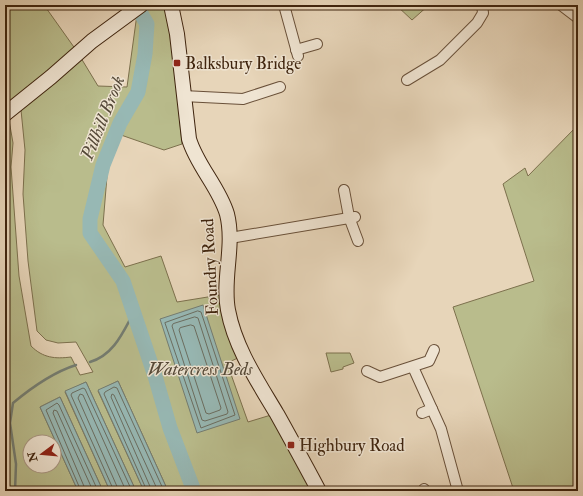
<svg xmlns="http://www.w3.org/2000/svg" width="583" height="496" font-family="'IM FELL Double Pica',serif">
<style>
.green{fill:#b9bc8c;stroke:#7c704d;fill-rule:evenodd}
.water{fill:#97b8b4;stroke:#747d72}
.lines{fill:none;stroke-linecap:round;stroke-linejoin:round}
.shore{stroke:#6b6e61;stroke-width:1}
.stream{stroke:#747d72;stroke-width:2.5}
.river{stroke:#97b8b4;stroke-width:15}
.street-casing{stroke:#695039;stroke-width:12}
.secondary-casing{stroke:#3f240e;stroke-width:16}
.street{stroke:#efe4d2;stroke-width:10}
.secondary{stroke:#efe4d2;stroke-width:14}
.poi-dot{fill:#8f2418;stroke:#efe4d2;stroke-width:1.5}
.labels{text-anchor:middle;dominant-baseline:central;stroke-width:3;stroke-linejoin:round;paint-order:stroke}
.poi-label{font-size:17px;fill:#3f240e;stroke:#efe4d2;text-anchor:start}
.street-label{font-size:17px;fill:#3f240e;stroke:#efe4d2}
.water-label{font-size:18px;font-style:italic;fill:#554938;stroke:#efe4d2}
</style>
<rect width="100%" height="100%" fill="#e7d5b9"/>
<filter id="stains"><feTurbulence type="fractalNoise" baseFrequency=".005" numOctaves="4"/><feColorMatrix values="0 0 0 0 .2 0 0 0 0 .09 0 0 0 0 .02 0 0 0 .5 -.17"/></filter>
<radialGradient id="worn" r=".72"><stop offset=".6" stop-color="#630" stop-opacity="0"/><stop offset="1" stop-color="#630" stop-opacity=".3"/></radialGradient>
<!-- green -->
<g class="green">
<polygon points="5,5 44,5 76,50 5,108"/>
<path d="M146,5h18l7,20 11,119 -18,6 -43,-15 -13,29 -5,61 22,42 36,-11 16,46 43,-7 20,62 -13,6 21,59 23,-7 41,76h-144l-50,-110 -20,10 46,100h-8l-50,-109 -21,10 45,99h-7l-43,-94 -20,10 38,84h-73v-368l4,-3 4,23 -2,24 8,109 12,70c12,12 24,13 40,11l9,18 13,-3 -17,-30 -18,1 -12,-3 -9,-9 -9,-70 -5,-67 2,-44 -4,-40 60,-52 17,28 29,1 10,-73zM30,442h24v24h-24z"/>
<polygon points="396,5 429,5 412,20"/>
<polygon points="576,127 578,129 578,491 514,491 453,307 534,281 503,184 525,168 528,176"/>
<polygon points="326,353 350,353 354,363 343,367 343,369 331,372"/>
</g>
<!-- water -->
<g class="water">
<polygon points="203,305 240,419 197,433 160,319"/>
<polygon points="118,381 168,491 144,491 98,390"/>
<polygon points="86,382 136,491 110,491 65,391"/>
<polygon points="60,397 103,491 78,491 40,407"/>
</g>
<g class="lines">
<!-- shore -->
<g class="shore">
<polygon points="198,311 201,312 235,415 201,428 165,323"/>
<polygon points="195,317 198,318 228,412 227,414 205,421 202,420 172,326 173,324"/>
<polygon points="191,325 194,326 221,408 220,410 209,414 206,413 179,330 180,328"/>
<polyline points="81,491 46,410 57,403 59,405 98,491"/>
<polyline points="86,491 53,413 54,410 57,411 93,491"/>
<polyline points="114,491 71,395 72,393 83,388 85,389 132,491"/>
<polyline points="119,491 78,398 80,394 83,395 126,491"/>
<polyline points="147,491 104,394 105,392 114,387 117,388 164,491"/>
<polyline points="152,491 111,397 112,394 114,395 158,491"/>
</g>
<!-- stream -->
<g class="stream">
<path d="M90,362c24,-7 33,-30 44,-50"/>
<path d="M15,491l1,-27 -6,-41 3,-20c18,-15 41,-31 63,-38"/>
</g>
<!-- river -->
<polyline class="river" points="136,5 147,24 145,54 138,92 120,123 103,165 90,219 90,233 123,281 155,376 170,428 194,491"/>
<!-- street casing -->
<g class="street-casing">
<g id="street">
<polyline points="284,5 298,56"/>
<polyline points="561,5 578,18"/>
<polyline points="296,50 317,44"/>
<polyline points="407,80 440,60 477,23 483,13 482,5"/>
<polyline points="183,96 243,99 280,87"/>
<polyline points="344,190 349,217 358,241"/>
<polyline points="230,238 355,217"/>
<polyline points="413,367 441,429 458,491"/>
<polyline points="367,371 380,377 429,361 434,350"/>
<polyline points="422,413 432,409"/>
<polyline points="424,489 425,491"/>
</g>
</g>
<!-- secondary casing -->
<g class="secondary-casing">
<g id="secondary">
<path d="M171,5l6,29 12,105c8,27 30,48 38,75 8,32 -5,65 1,96 7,38 30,72 49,104 14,25 28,51 42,77"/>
<polyline points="5,114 51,77 92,41 141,5"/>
</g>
</g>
<!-- street -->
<use href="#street" class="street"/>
<!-- secondary -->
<use href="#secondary" class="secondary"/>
</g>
<!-- markers -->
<g class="poi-dot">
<rect x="173" y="59" width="8" height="8" rx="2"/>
<rect x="287" y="441" width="8" height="8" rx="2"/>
</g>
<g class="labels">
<!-- poi labels -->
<g class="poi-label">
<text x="185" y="63">Balksbury Bridge</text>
<text x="299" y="445">Highbury Road</text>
</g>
<!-- street labels -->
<g class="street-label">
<text transform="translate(210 267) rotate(-93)">Foundry Road</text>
</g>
<!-- water labels -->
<g class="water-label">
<text transform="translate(103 118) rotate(-68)">Pillhill Brook</text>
<text x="200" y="369">Watercress Beds</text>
</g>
</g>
<!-- margin -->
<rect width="583" height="496" fill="none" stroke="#e7d5b9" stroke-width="20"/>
<rect x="6" y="6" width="571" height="484" fill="none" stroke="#3f240e" stroke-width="2"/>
<rect x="10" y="10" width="563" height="476" fill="none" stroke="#3f240e"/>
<!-- north arrow -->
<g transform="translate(42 454) rotate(254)"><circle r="19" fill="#efe4d2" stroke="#a99784"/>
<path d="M0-3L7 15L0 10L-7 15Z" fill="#8f2418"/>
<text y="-6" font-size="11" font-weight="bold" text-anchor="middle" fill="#3f240e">N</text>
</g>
<rect width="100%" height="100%" filter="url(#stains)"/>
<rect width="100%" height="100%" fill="url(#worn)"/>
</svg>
